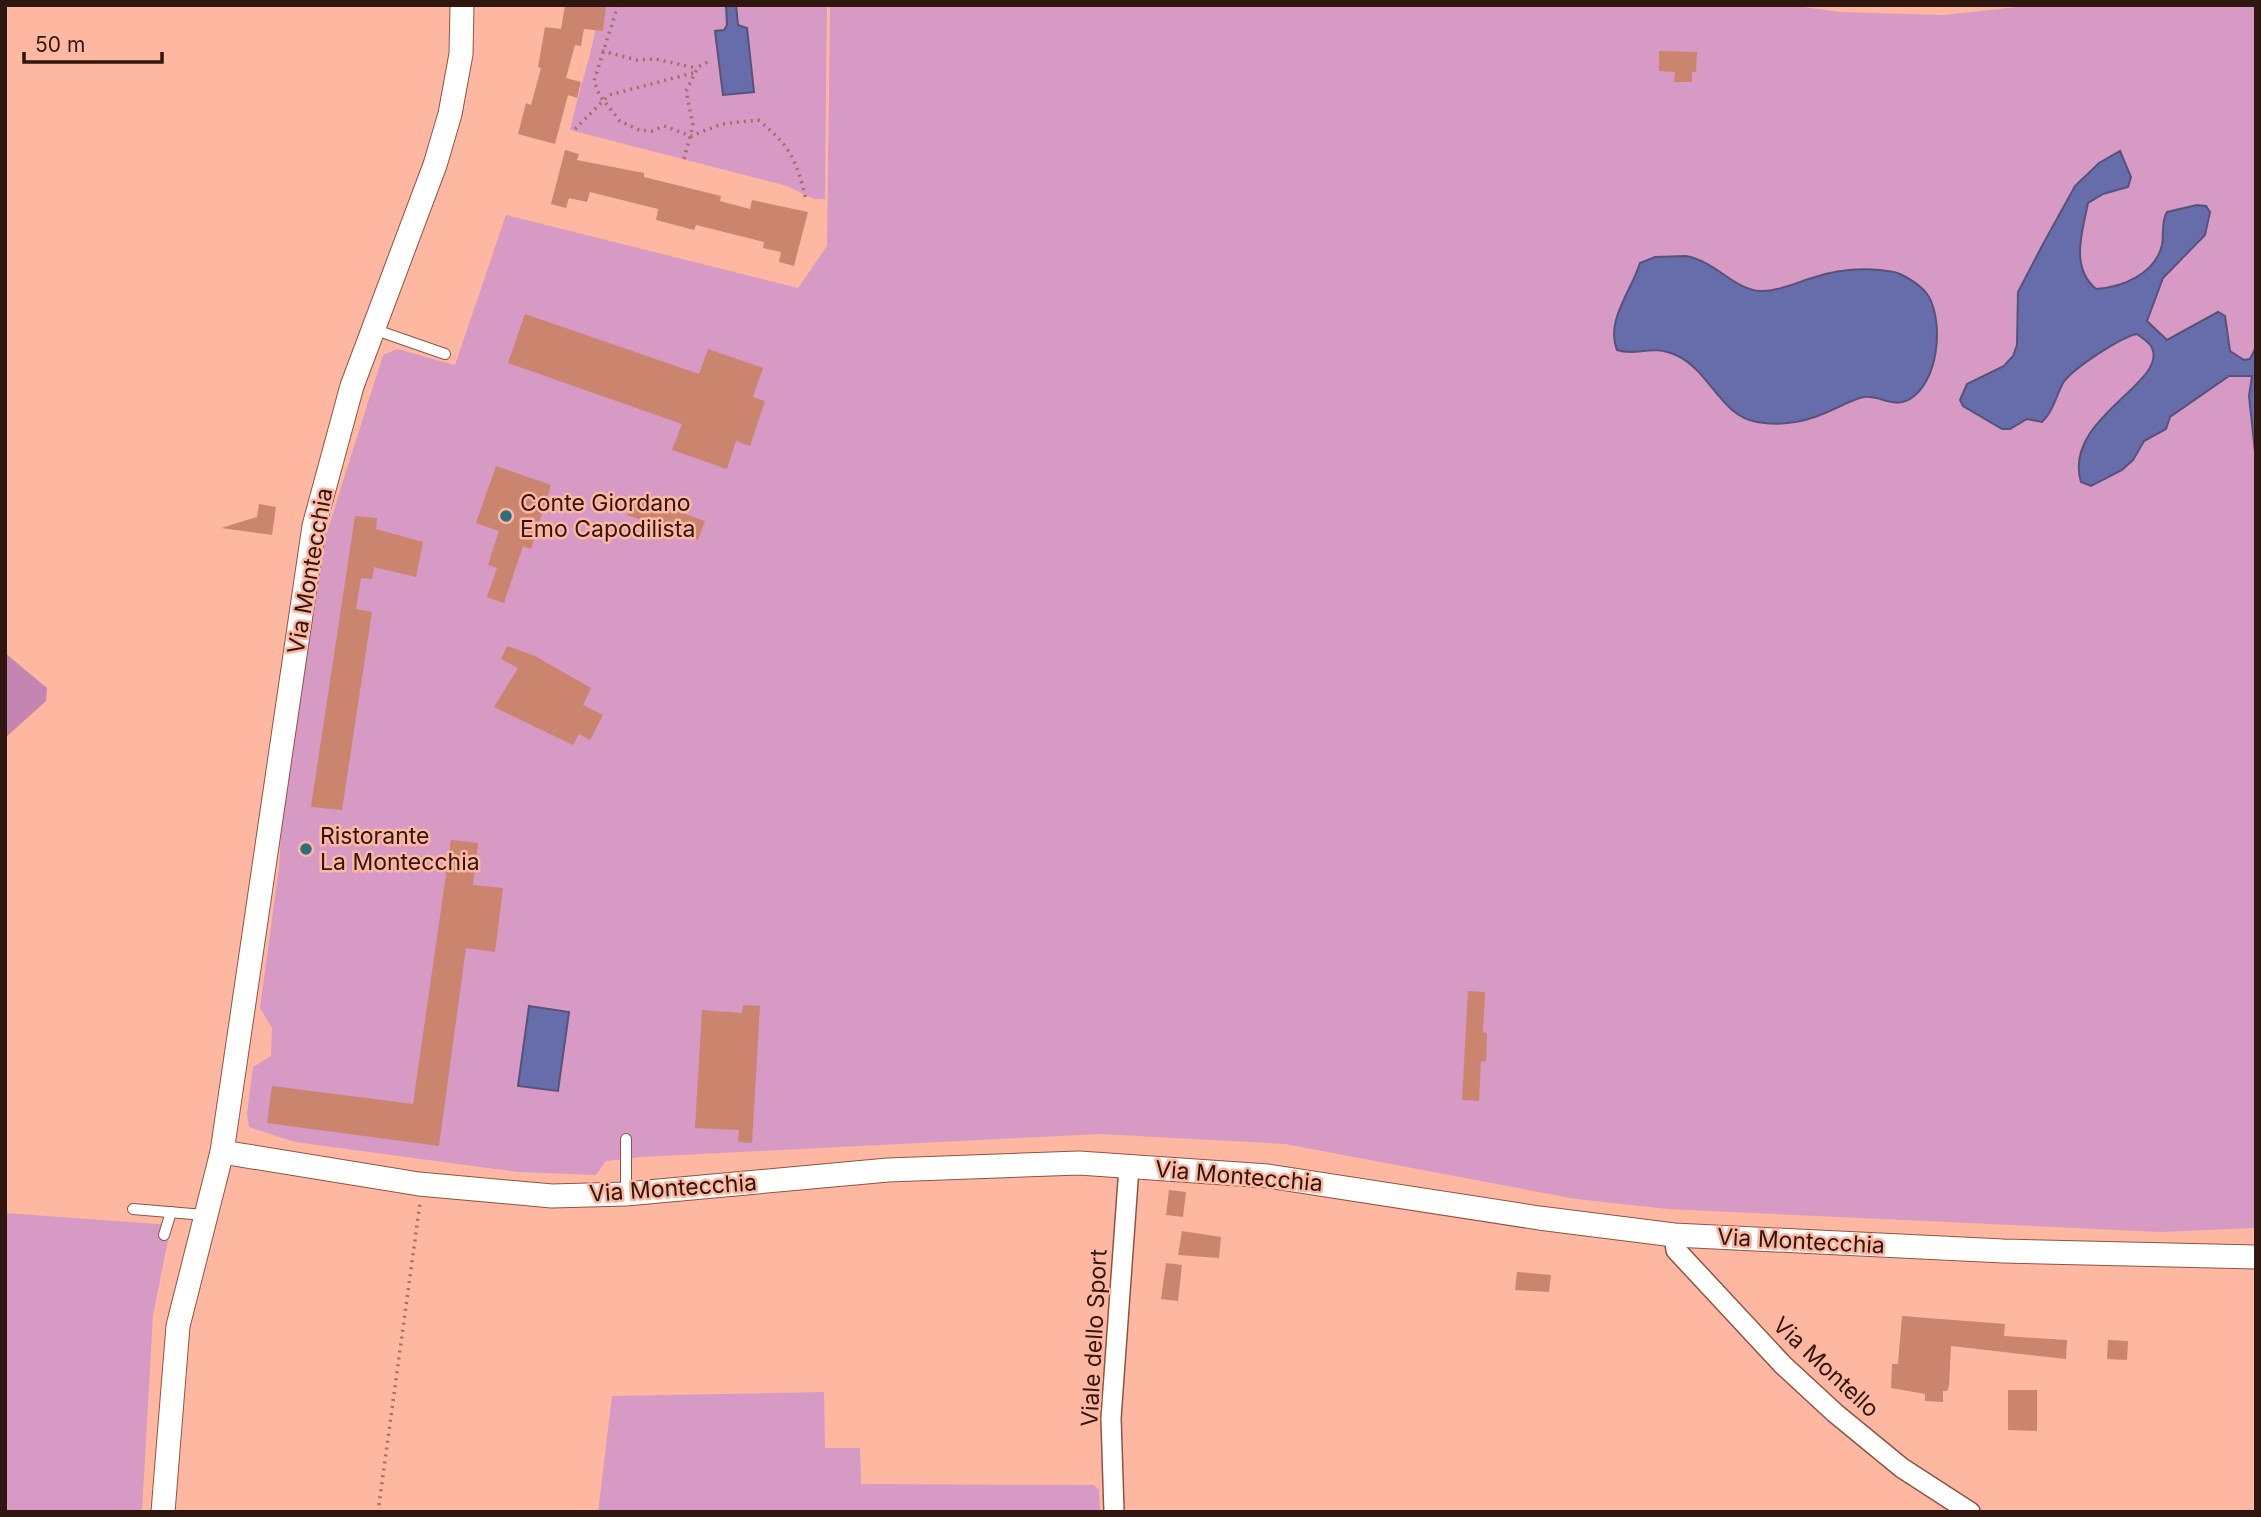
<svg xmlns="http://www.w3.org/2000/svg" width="2261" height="1517" font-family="Inter,sans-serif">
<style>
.green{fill:#d69ac4}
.forest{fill:#c485b1}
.water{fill:#676daa;stroke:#56537b;stroke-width:2}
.building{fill:#cb846d}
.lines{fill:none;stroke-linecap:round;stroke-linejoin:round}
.service-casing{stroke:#905340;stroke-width:12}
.minor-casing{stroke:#905340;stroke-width:22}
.tertiary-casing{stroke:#905340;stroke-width:25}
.path{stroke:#a27060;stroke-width:3.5;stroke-dasharray:2 5;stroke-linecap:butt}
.service{stroke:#fff;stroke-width:10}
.minor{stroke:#fff;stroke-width:19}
.tertiary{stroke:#fff;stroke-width:23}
.poi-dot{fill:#2c6e80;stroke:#feb8a2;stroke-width:2.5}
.labels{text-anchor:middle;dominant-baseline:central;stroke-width:5;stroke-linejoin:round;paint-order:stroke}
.poi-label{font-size:23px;fill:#2f160e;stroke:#feb8a2;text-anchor:start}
.street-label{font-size:23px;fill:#2f160e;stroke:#feb8a2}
</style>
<rect width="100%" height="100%" fill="#feb8a2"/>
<!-- green -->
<g class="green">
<path d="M599,5h228l-2,194h-11l-27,-13 -217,-56c9,-42 25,-82 29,-125z"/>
<polygon points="830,5 1789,5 1840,12 1943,15 2036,5 2256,5 2256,1228 2160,1232 1668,1209 1576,1199 1285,1144 1100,1134 642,1157 606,1161 596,1175 518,1172 295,1142 249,1127 247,1114 253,1067 271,1056 272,1028 260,1008 279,867 283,805 319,557 383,355 397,349 455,365 506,215 798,288 827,246"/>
<polygon points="5,1213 171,1225 153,1315 142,1512 5,1512"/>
<polygon points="824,1392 825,1448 860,1448 861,1484 1094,1485 1099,1490 1100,1512 598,1512 612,1396"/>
</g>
<!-- forest -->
<polygon class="forest" points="5,653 47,688 46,701 5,738"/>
<!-- water -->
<g class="water">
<polygon points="726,5 736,5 738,25 747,28 754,92 723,95 715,31 724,30 727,25"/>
<path d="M2120,151l11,26 -3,10 -25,7 -15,9c-6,30 -18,64 8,86 27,-2 59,-15 66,-44 2,-11 -1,-24 5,-33l30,-7 9,1 4,6 -5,23 -42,43 -16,43 20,19 51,-28 7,4 5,35 14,9 6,-1 6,-12v114l-7,-65 3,-20h-23l-59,41 -4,12 -22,12 -11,19 -11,10 -31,16 -10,-4c-19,-63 87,-99 71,-134 -2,-6 -10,-10 -15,-14 -16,3 -65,35 -74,49 -7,13 -10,29 -21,39l-15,-3 -17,10h-8l-39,-23 -3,-6 7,-16 37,-18 9,-10 4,-11 1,-53 24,-46 33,-60 24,-23z"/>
<path d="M1686,256c29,5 50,35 75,35 18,0 34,-8 51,-13 23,-8 45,-10 68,-8 6,1 15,1 20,4 10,5 24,14 29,23 15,28 9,85 -19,102 -16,10 -30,-4 -46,-2 -10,2 -21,8 -30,12 -25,12 -49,18 -77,13 -36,-6 -47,-50 -79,-66 -28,-13 -40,1 -61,-6 -12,-29 15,-60 23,-87l15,-6z"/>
<polygon points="529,1006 569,1012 558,1091 518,1086"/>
</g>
<!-- building -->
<g class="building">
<polygon points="565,5 606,5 603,31 584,29 581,46 575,45 566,78 581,82 577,98 568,95 555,144 518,134 526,103 531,105 541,68 538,67 545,27 561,29"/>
<polygon points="1659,51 1697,52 1696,72 1692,72 1692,82 1674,82 1675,72 1659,71"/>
<polygon points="565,150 579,154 577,160 644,173 644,177 721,196 720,201 750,209 752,200 808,212 794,266 779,262 781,252 763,248 764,242 696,225 694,230 656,220 658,209 590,192 587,202 569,198 566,208 551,204"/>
<polygon points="525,314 699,374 708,349 763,368 753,397 765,401 750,446 736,441 727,469 672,450 682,424 508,363"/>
<polygon points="496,466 551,485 531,549 523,546 504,603 487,597 497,568 488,565 499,531 476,523"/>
<polygon points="634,496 705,521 698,540 627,515"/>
<polygon points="259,504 276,507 272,535 221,528 257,517"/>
<polygon points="355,516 377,518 376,529 423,542 416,577 374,567 372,579 361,578 356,609 372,612 342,810 311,807"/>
<polygon points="507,646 535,656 591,688 583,705 603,715 590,740 579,734 573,745 494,707 518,668 501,659"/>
<polygon points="451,840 478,843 473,885 503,888 495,952 466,948 439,1146 267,1123 272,1086 413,1104"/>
<polygon points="1468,991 1485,992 1483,1032 1487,1033 1486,1062 1481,1061 1479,1101 1462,1100"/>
<polygon points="743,1005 760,1006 752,1143 738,1142 739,1130 695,1128 702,1010 742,1013"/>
<polygon points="1169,1190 1186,1192 1183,1217 1166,1215"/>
<polygon points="1182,1231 1221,1237 1219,1258 1178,1255"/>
<polygon points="1166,1263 1182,1265 1178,1301 1161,1299"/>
<polygon points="1517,1272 1551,1275 1549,1292 1515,1290"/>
<polygon points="1902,1316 2005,1324 2004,1336 2067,1340 2066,1359 1951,1346 1949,1386 1947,1391 1943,1391 1943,1402 1925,1401 1925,1394 1891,1388 1892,1364 1898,1364"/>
<polygon points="2108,1340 2128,1341 2127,1360 2107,1359"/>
<polygon points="2008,1390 2037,1390 2037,1431 2008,1430"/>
</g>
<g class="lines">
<!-- service casing -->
<g class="service-casing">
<g id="service">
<polyline points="373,329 445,354"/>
<polyline points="626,1139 626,1194"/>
<polyline points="133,1209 204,1215"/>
<polyline points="164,1235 171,1212"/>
</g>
</g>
<!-- minor casing -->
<g class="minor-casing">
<g id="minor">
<polyline points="1674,1235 1676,1250 1783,1365 1835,1413 1902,1468 1970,1512"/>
<polyline points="1114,1512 1111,1418 1129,1167"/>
</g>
</g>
<!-- tertiary casing -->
<g class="tertiary-casing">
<g id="tertiary">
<polyline points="222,1152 419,1184 552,1196 626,1194 888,1170 1079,1163 1268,1176 1539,1218 1674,1235 2003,1251 2256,1257"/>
<polyline points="163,1512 178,1326 222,1152 314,526 352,386 435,165 450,114 461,54 462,5"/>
</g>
</g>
<!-- path -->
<g class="path">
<path d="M618,5l-24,76 6,15 20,25 19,9 13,1 12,-5 27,10 31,-12 36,-4c32,25 39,41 48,80"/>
<polyline points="602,51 637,60 655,59 696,68"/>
<polyline points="575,129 609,95 693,73"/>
<polyline points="684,159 693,125 686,91 698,67 710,61"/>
<polyline points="378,1512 420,1203"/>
</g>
<!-- service -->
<use href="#service" class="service"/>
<!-- minor -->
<use href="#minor" class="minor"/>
<!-- tertiary -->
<use href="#tertiary" class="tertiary"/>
</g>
<!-- markers -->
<g class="poi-dot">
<circle cx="506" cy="516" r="7"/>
<circle cx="306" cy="849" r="7"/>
</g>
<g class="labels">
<!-- poi labels -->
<g class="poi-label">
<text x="520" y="503">Conte Giordano<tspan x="520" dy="26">Emo Capodilista</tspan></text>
<text x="320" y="836">Ristorante<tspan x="320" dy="26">La Montecchia</tspan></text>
</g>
<!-- street labels -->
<g class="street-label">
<text transform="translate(310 571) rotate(-80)">Via Montecchia</text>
<text transform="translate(1239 1176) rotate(5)">Via Montecchia</text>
<text transform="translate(673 1188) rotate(-4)">Via Montecchia</text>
<text transform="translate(1801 1241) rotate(3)">Via Montecchia</text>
<text transform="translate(1094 1338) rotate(-87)">Viale dello Sport</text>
<text transform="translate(1826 1367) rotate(43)">Via Montello</text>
</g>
</g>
<!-- border -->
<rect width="2261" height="1517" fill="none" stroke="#2f160e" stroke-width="14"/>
<!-- scale -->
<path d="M24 52v10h138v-10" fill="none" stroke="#2f160e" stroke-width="3.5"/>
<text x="35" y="52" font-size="21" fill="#2f160e" stroke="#feb8a2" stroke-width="5" paint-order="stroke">50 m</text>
</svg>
